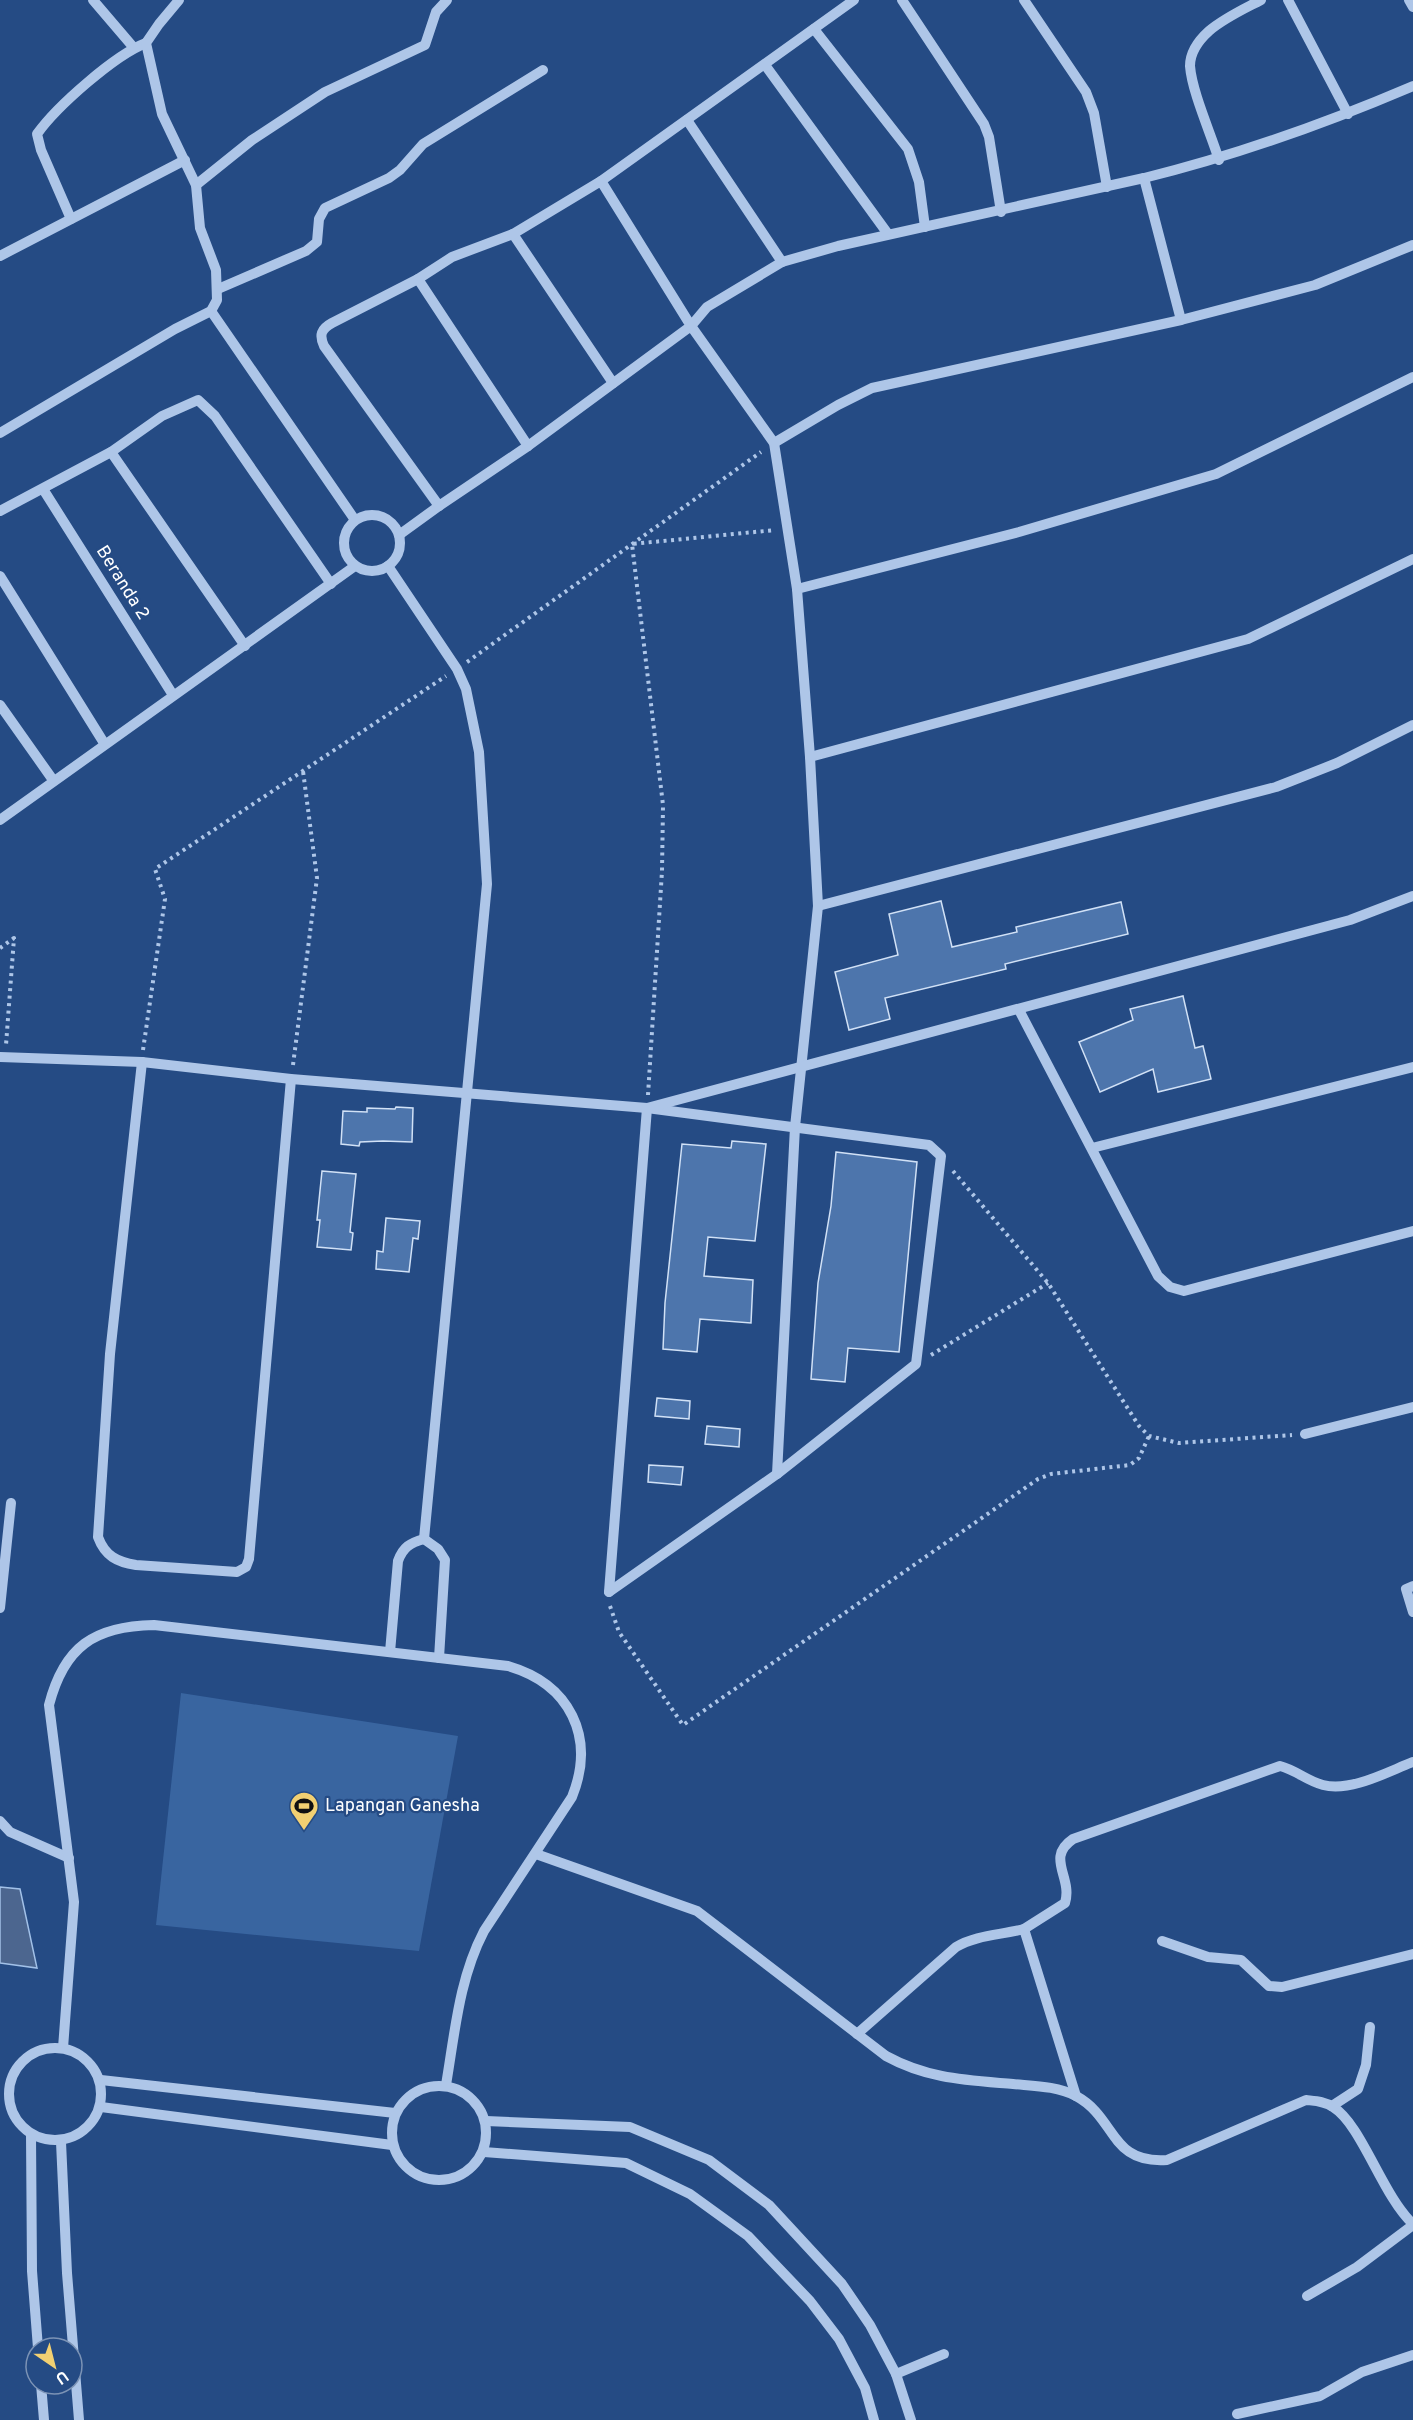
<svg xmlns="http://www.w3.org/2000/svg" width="1413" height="2420" font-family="Overpass,sans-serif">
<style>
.green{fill:#3965a0}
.water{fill:#4c668f;stroke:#a2c1e8;stroke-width:1.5}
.building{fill:#4d75ac;stroke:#d1e1f6;stroke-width:1.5}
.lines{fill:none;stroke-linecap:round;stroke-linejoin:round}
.path{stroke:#aec6e8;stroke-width:4;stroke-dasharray:3 4.5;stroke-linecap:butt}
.minor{stroke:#aec6e8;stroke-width:10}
.labels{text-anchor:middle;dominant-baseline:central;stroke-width:4.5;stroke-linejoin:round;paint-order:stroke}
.street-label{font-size:18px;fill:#fff;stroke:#254b84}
.poi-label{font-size:18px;fill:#fff;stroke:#254b84;text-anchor:start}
</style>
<rect width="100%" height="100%" fill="#254b84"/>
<!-- green -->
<polygon class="green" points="181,1693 458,1736 419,1951 156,1925"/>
<!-- water -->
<polygon class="water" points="0,1887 20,1889 37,1968 0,1963"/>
<!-- building -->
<g class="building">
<polygon points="941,901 952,947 1017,932 1016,927 1121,902 1128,934 1005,964 1006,969 885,998 890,1019 849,1030 835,972 898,955 889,914"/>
<polygon points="1183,996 1195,1048 1203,1046 1211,1079 1158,1092 1153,1069 1100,1092 1079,1042 1133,1020 1130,1009"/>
<polygon points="396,1107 413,1108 412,1142 383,1141 360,1142 359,1146 341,1144 343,1111 367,1112 367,1108 395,1109"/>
<polygon points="732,1141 766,1144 755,1241 708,1237 704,1276 753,1280 751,1323 700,1319 697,1352 663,1349 665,1303 682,1144 731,1148"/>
<polygon points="836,1152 917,1162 899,1352 848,1348 845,1382 811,1379 818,1283 831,1206"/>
<polygon points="322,1171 356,1174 350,1232 353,1233 351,1250 317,1247 320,1220 317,1220"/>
<polygon points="386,1218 420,1221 418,1239 413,1238 409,1272 376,1269 377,1251 383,1252"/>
<polygon points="657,1398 690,1401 689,1419 655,1416"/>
<polygon points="707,1426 740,1429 739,1447 705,1444"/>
<polygon points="649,1465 683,1467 681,1485 648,1482"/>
</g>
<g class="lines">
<!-- path -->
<g class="path">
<polyline points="467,662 761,452"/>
<polyline points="0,948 14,938 6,1045"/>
<polyline points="143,1050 165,899 155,869 446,676"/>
<polyline points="293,1065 317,878 303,771"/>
<polyline points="648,1095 662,871 663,805 632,544 775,530"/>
<polyline points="953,1171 1048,1283 1139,1426 1149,1436 1179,1443 1292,1435"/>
<polyline points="931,1355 1048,1283"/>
<polyline points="610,1606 619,1632 683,1725 1038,1479 1051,1474 1130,1465 1139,1458 1149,1436"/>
</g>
<!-- minor -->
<g class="minor">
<polyline points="93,0 134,48"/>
<polyline points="902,0 984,124 989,137 1001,212"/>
<polyline points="1024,0 1086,92 1094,113 1107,187"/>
<polyline points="1288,0 1348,114"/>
<polyline points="1409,0 1413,7"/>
<polyline points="814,29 908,149 919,182 925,227"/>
<polyline points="765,65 888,234"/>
<polyline points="687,120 782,262"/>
<path d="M1219,160c-8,-26 -27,-68 -29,-94 0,-14 9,-26 19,-35 15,-13 35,-22 52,-31"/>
<polyline points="601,181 854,0"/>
<polyline points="196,185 252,140 325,92 425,45 436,12 447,0"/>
<path d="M71,219l-30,-69 -4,-16c20,-28 78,-79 109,-91"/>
<polyline points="513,234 613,383"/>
<polyline points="0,256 185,160"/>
<polyline points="418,279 528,446"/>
<polyline points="218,289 306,251 317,242 319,219 325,208 389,178 400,170 423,144 543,70"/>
<polyline points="211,311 355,520"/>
<path d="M1181,320l-37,-142c94,-23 180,-54 269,-92"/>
<polyline points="0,433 175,329 211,311 217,300 216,270 200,228 196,185 162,114 146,43 159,24 179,0"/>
<polyline points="774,443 838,405 872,388 1181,320 1315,285 1413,245"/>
<polyline points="111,452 245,646"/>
<polyline points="43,489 173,695"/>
<polyline points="0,511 111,452 162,416 198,400 215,416 331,584"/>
<circle cx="372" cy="543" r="28"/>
<polyline points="399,535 439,506"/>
<polyline points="388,566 457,669 466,689 479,752 487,884 424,1539"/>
<polyline points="0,576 104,743"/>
<polyline points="797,589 1019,532 1216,474 1413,377"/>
<polyline points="0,705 53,780"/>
<polyline points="810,757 1248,639 1413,559"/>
<polyline points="0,820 355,566"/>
<polyline points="818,906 1276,787 1337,763 1413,725"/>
<polyline points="1019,1010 1158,1276 1170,1287 1184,1291 1413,1231"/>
<polyline points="0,1057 142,1062 291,1079 647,1108 929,1145 941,1156 916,1364 777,1474 609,1592"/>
<path d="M142,1062l-32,292 -12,183c7,19 19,25 38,28l101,7 9,-5 3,-8 42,-480"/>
<polyline points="1092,1148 1413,1067"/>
<polyline points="1305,1434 1413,1407"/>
<path d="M777,1474l18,-347 23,-221 -8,-149 -13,-168 -23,-146 -83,-117 -90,-145 -88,53 -61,23 -34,22 -86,44c-11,6 -13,12 -8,23l115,160 89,-60 163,-120 16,-19 75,-45 56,-16 306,-68"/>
<polyline points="424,1539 438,1549 445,1560 439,1658"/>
<polyline points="1413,1586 1406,1589 1413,1612"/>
<polyline points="609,1592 647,1108 1350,920 1413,896"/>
<polyline points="0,1608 11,1503"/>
<path d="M390,1652l8,-91c5,-14 12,-18 26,-22"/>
<polyline points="0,1821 10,1832 69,1858"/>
<path d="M536,1854l161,57 189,145c42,23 80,24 127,28 21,2 44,2 63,12 41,22 33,68 91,64l139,-60c9,1 18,1 27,7 29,18 49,88 80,117"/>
<path d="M1024,1929l41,-26c8,-26 -20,-45 8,-64l207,-73c16,4 27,15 43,19 28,7 64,-13 90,-23"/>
<polyline points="1162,1941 1208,1957 1241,1960 1269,1986 1282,1987 1413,1954"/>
<path d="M857,2034l99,-87c20,-12 45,-12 68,-18l52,167"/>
<circle cx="55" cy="2094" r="46"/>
<path d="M63,2048l11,-146 -25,-197c15,-58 45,-79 105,-80l354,41c62,18 88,71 64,131l-88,134c-25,48 -29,101 -38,154"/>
<polyline points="101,2080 395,2113"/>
<circle cx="439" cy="2133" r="47"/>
<polyline points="1332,2106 1358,2089 1366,2065 1370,2027"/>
<polyline points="101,2107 392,2145"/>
<polyline points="486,2121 630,2127 709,2160 769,2205 842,2284 870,2325 896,2374 911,2420"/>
<polyline points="31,2135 32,2271 38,2348"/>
<polyline points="61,2142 67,2273 79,2420"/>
<polyline points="484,2152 626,2163 690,2194 748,2236 810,2301 839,2339 865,2388 874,2420"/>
<polyline points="1307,2296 1357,2267 1413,2225"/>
<polyline points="896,2374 944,2354"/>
<polyline points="41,2384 44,2420"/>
<polyline points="1237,2414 1320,2396 1362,2372 1413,2355"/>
</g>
</g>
<!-- icons -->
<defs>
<g id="stadium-pin" transform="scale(1.5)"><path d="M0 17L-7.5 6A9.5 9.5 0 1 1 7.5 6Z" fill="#f2d072" stroke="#254b84"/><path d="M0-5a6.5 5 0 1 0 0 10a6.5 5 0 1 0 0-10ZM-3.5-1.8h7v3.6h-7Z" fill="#111"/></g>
</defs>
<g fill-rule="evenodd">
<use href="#stadium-pin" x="304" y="1806"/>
</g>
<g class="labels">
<!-- street labels -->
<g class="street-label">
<text transform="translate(122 583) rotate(58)">Beranda 2</text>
</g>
<!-- poi labels -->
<g class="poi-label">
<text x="325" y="1806">Lapangan Ganesha</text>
</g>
</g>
<!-- north arrow -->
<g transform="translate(54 2366) rotate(145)"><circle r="28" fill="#254b84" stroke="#7c93b5" stroke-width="1.5"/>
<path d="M0-4.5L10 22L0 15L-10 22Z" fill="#f2d072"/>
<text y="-9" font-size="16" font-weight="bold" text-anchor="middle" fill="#ffffff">U</text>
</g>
</svg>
